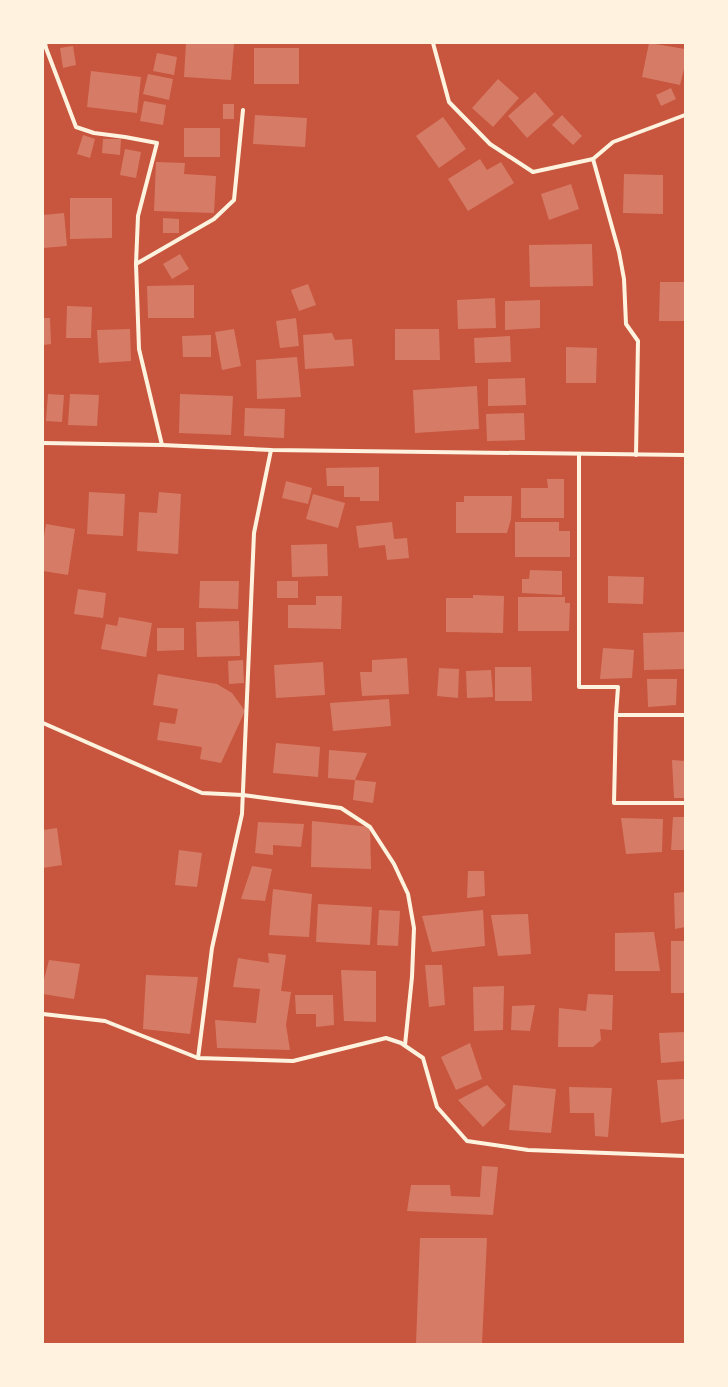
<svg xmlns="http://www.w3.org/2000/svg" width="728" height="1387" font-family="Cabin,sans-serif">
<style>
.building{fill:#d67c66}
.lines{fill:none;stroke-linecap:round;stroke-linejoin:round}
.minor{stroke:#fff3e0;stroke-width:4}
</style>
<rect width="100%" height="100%" fill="#c8553d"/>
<!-- building -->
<g class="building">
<polygon points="186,43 234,44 231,80 184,77"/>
<polygon points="649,43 685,49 685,69 684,69 680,85 642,77"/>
<polygon points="73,46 76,65 63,68 60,48"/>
<rect x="254" y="48" width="45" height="36"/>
<polygon points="157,53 177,57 174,75 153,71"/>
<polygon points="91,71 141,77 137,113 87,107"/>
<polygon points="148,74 173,79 169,100 143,94"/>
<polygon points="498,79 519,98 493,127 472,108"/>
<polygon points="671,88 676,99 661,106 656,95"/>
<polygon points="535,92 554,114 527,138 508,116"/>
<polygon points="144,101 166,105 163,125 140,121"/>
<rect x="223" y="104" width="11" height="15"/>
<polygon points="255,115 307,118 305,147 253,144"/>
<polygon points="562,115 582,136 573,145 552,125"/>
<polygon points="443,117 466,149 439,168 416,136"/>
<rect x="184" y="128" width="36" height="29"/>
<polygon points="83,135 95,139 90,158 77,154"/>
<polygon points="103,139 121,139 120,155 102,153"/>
<polygon points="125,149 141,152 136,178 120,175"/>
<polygon points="480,159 487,170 501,162 514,183 468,211 448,179"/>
<polygon points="156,162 185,163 184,174 216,176 214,213 154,211"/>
<polygon points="624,174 663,175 663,214 623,213"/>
<polygon points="571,184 579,209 549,220 541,194"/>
<polygon points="70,198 112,198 112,238 70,239"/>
<polygon points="64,213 67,246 43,248 43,215"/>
<polygon points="163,218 179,219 179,233 163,233"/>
<polygon points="592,244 593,286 530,287 529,245"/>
<polygon points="180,254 189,269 172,279 163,264"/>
<polygon points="660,282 685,282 685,321 659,321"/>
<polygon points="308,284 316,305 299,311 291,290"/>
<polygon points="194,285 194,318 148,318 147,286"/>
<polygon points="495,298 496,328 458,329 457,300"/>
<polygon points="540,300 540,328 505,330 505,301"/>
<polygon points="67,306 92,307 91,338 66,338"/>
<polygon points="43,318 50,318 51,344 43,345"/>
<polygon points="296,318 299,346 280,348 276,321"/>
<polygon points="130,329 131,361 99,363 97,330"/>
<polygon points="234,329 241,366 222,370 215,332"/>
<polygon points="395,329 439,329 440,360 395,360"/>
<polygon points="332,333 335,340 352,339 354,366 305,369 303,335"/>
<polygon points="211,335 211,357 183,357 182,336"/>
<polygon points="510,336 511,362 475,363 474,338"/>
<polygon points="566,347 597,348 596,383 566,383"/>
<polygon points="297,357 301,397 257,399 256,360"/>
<polygon points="525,378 526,405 488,406 488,379"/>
<polygon points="477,386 479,429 415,433 413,390"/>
<polygon points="48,394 64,395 62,422 46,421"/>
<polygon points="70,394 99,395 97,426 68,425"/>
<polygon points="180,394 233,396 231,435 179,433"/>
<polygon points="245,408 285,409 284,438 244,436"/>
<polygon points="524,413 525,440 487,441 486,414"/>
<polygon points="379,467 379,501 360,501 360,497 344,497 344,486 327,486 326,468"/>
<polygon points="547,479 564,479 564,518 521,518 521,488 548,488"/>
<polygon points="286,481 312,488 308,504 282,498"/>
<polygon points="89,492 125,494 123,536 87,534"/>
<polygon points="159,492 181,494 178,554 137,551 139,512 157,513"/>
<polygon points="313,494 345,503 338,528 306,519"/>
<polygon points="464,496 512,496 511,519 507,533 456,533 456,502 464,502"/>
<polygon points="392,522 394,539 407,538 409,558 387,560 385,545 359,548 356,526"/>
<polygon points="515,522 559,522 559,531 570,531 570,557 515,557"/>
<polygon points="46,524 75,529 68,575 43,571 43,542"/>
<polygon points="327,544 328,576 292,577 291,545"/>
<polygon points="530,570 562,571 562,595 522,593 522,579 529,579"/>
<polygon points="608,576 644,577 643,604 608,603"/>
<polygon points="200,581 239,581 238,609 199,608"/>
<rect x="277" y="581" width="21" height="17"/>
<polygon points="78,589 106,593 103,618 74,614"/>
<polygon points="473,595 504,596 503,633 446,632 446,598 473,598"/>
<polygon points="316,596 342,596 341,629 288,628 288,605 316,605"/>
<polygon points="518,597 565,597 565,603 570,603 569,631 518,631"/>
<polygon points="119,617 152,623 146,657 101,649 106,624 117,626"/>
<polygon points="239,621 240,656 197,657 196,622"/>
<polygon points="157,628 184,628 184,650 157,651"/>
<polygon points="685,632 685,669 644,670 643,633"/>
<polygon points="603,648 634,650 632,678 600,679"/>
<polygon points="407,658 409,694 362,696 360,672 372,672 372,660"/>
<polygon points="243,660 244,683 229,684 228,661"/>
<polygon points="323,662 325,695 276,698 274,665"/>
<polygon points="495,667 531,667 532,701 495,701"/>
<polygon points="439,668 459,669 458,698 437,696"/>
<polygon points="491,670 493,697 467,698 466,671"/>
<polygon points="158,674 217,684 232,693 245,711 221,763 200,759 202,747 157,740 160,722 175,724 178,709 153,705"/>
<polygon points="647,679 677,679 676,705 648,707"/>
<polygon points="389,699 391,726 333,731 330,703"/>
<polygon points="276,743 320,747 318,777 273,773"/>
<polygon points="329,750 367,753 355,780 328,778"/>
<polygon points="672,760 685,761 685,798 674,798"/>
<polygon points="355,780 376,782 373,803 353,800"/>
<polygon points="673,817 685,817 685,850 671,850"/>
<polygon points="621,818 663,819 662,852 626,854"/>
<polygon points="312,821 370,827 371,869 311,867"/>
<polygon points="258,822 304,824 301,847 273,845 273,855 255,853"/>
<polygon points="57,828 62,865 43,868 43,830"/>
<polygon points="179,850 202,853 197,887 175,885"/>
<polygon points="252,866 272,869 265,901 241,899"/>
<polygon points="468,871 484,871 485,896 467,898"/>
<polygon points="273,889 312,894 309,937 269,935"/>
<polygon points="685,892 685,927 675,929 674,893"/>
<polygon points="318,904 372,907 370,945 316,942"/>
<polygon points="379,910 400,911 398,946 377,945"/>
<polygon points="483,910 485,946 432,952 422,916"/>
<polygon points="528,914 531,954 498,956 491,915"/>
<polygon points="654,932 660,971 615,971 615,933"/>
<rect x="671" y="941" width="14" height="52"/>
<polygon points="268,953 286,955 281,991 291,992 286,1025 290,1050 217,1048 215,1020 256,1023 260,989 233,987 238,958 269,963"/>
<polygon points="49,960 80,964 74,999 43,994 43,983"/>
<polygon points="425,965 442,965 445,1005 429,1007"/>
<polygon points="341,970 376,971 376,1022 344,1021"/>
<polygon points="146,975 198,977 190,1034 143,1029"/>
<polygon points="504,986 503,1030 474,1031 473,987"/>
<polygon points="588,994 613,995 612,1030 600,1029 601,1040 593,1047 558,1047 559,1008 586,1011"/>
<polygon points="295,995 333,995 334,1025 316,1027 316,1014 296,1014"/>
<polygon points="535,1005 530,1031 511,1030 512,1006"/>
<polygon points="685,1032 685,1061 661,1063 659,1033"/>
<polygon points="470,1043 482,1079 456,1090 441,1057"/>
<polygon points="685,1079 685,1119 661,1123 657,1080"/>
<polygon points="487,1085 506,1105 483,1127 458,1100"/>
<polygon points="513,1085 556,1089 551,1133 509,1130"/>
<polygon points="569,1087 612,1088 608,1137 595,1136 594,1113 570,1113"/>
<polygon points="482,1166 498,1167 493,1215 407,1211 411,1185 450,1185 451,1196 480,1197"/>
<polygon points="420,1238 487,1238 482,1344 416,1344"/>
</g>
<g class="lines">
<!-- minor -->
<g class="minor">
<polyline points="45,43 46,48 76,127 94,133 125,137 157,143 138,216 136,264 139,349 162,445"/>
<polyline points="433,43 449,102 490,144 533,172 593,159 619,252 624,279 626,324 638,341 636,455"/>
<polyline points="593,159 613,142 685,115"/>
<polyline points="136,264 214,219 234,200 243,110"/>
<polyline points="43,443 162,445 271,450 685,455"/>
<polyline points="579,454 579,687 618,687 616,715 614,803 685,803"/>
<polyline points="616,715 685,715"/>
<polyline points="43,723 202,793 243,795 341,808 370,827 394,864 408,894 414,928 412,977 405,1045"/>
<polyline points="43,1014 105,1021 198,1058 293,1061 386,1038 401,1043 423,1058 437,1107 467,1141 528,1150 685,1156"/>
<polyline points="198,1058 212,948 242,814 254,533 271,450"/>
</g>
</g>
<!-- border -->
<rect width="728" height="1387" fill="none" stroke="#fff3e0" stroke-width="88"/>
</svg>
